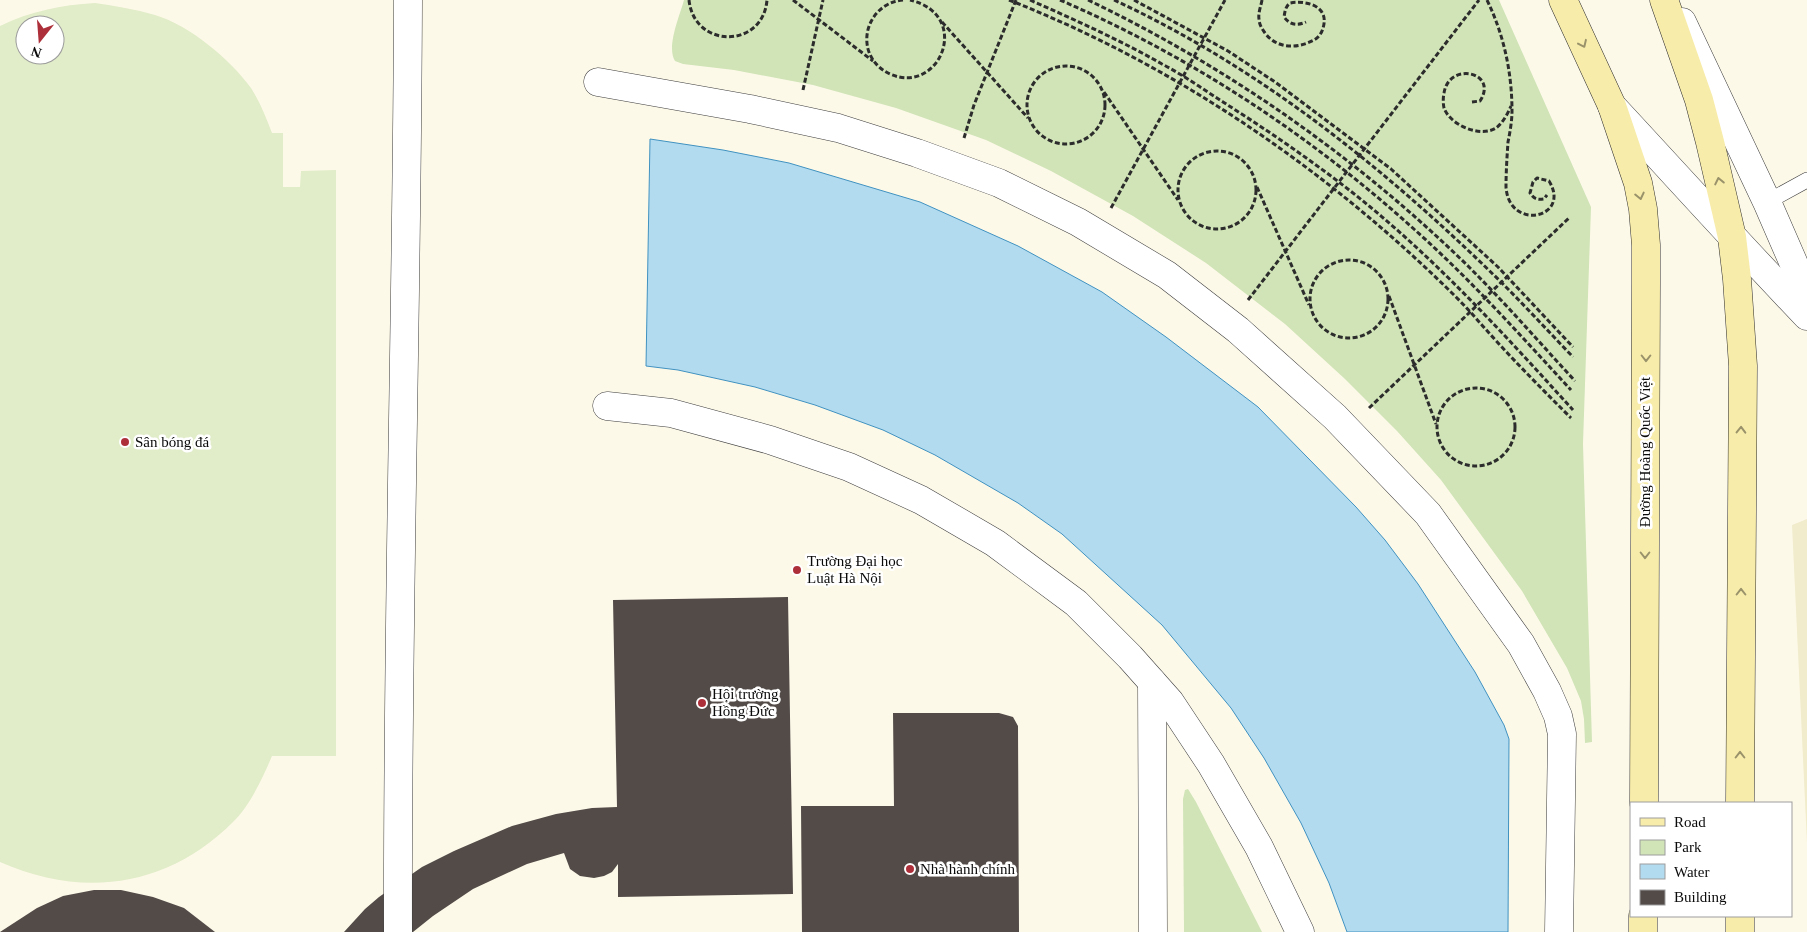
<svg xmlns="http://www.w3.org/2000/svg" width="1807" height="932" font-family="'Times New Roman',serif">
<style>
.farmland{fill:#f0eccc}
.green{fill:#d0e4b7}
.pitch{fill:#e1ecc8;fill-rule:evenodd}
.water{fill:#b3dbf0;stroke:#4092c0}
.building{fill:#524b48}
.lines{fill:none;stroke-linecap:round;stroke-linejoin:round}
.service-casing{stroke:#3d3d3d;stroke-width:16}
.minor-casing{stroke:#3d3d3d;stroke-width:29}
.tertiary-casing{stroke:#3d3d3d;stroke-width:29}
.secondary-casing{stroke:#2c2c2c;stroke-width:29}
.path{stroke:#2c2c2c;stroke-width:3;stroke-dasharray:5 2.5;stroke-linecap:butt}
.service{stroke:#fff;stroke-width:15}
.minor{stroke:#fff;stroke-width:28}
.tertiary{stroke:#fff;stroke-width:28}
.secondary{stroke:#f8ecaa;stroke-width:28}
.oneway{stroke:#99926a}
.poi-dot{fill:#ad2f3a;stroke:#fff;stroke-width:2}
.labels{text-anchor:middle;dominant-baseline:central;stroke-width:5;stroke-linejoin:round;paint-order:stroke}
.poi-label{font-size:15px;fill:#0a0a0a;stroke:#fff;text-anchor:start}
.street-label{font-size:15px;fill:#0a0a0a;stroke:#fff}
</style>
<rect width="100%" height="100%" fill="#fdf9e9"/>
<!-- farmland -->
<polygon class="farmland" points="1807,519 1807,843 1792,525"/>
<!-- green -->
<g class="green">
<path d="M684,0h815l92,207 -8,237 9,298 -7,1 -1,-24 -3,-18 -14,-33 -45,-77 -81,-111 -44,-49 -52,-52 -60,-55 -79,-61 -73,-47 -82,-45 -65,-31 -90,-32 -83,-23 -79,-15 -51,-6 -8,-3c-9,-14 5,-46 9,-61z"/>
<polygon points="1188,789 1196,802 1262,932 1184,932 1183,799 1185,790"/>
</g>
<!-- pitch -->
<path class="pitch" d="M95,3c20,3 40,6 60,12 34,10 75,44 96,73 9,14 15,29 21,45h11v54h17l1,-16 35,-1v586h-64c-9,21 -22,50 -39,66 -65,65 -150,77 -233,40v-836c31,-15 61,-21 95,-23zM25,25h30v30h-30z"/>
<!-- water -->
<polygon class="water" points="650,139 723,150 789,163 920,202 1018,246 1102,292 1166,337 1258,407 1356,507 1385,540 1418,584 1475,672 1504,725 1509,739 1508,932 1347,932 1329,883 1301,823 1264,758 1231,708 1162,625 1062,534 1018,503 935,455 883,430 815,405 755,387 678,370 646,366"/>
<!-- building -->
<g class="building">
<polygon points="788,597 793,894 618,897 618,864 612,872 604,876 594,878 580,876 570,869 564,853 527,864 473,889 433,916 413,932 344,932 365,909 379,897 422,867 454,851 512,826 556,814 592,808 617,807 613,600"/>
<polygon points="893,713 999,713 1013,717 1018,726 1019,932 802,932 801,806 894,806"/>
<polygon points="94,890 121,890 153,897 184,908 215,932 0,932 37,908 63,896"/>
</g>
<g class="lines">
<!-- service casing -->
<g class="service-casing">
<polyline id="service" points="1767,202 1807,180"/>
</g>
<!-- minor casing -->
<g class="minor-casing">
<g id="minor">
<polyline points="598,82 750,109 838,128 917,153 999,183 1078,222 1167,275 1238,330 1335,417 1428,514 1521,644 1547,691 1558,716 1562,734 1559,932"/>
<polyline points="607,406 671,413 770,440 849,467 921,500 995,543 1076,603 1130,657 1170,702 1211,764 1259,847 1300,932"/>
<polyline points="1152,682 1153,932"/>
<path d="M398,932c-1,-311 9,-621 10,-932"/>
</g>
</g>
<!-- tertiary casing -->
<g class="tertiary-casing">
<g id="tertiary">
<polyline points="1682,22 1767,202 1807,294"/>
<path d="M1612,106c65,70 129,141 195,210"/>
</g>
</g>
<!-- secondary casing -->
<g class="secondary-casing">
<g id="secondary">
<polyline points="1563,0 1612,106 1638,183 1643,209 1646,245 1646,283 1644,803"/>
<polyline points="1664,0 1699,100 1710,142 1732,237 1737,279 1743,366 1740,803"/>
<polyline points="1643,932 1643,916"/>
<polyline points="1740,932 1740,916"/>
</g>
</g>
<!-- path -->
<g class="path">
<path d="M689,0c5,49 74,49 78,0"/>
<polyline points="793,0 873,61"/>
<path d="M903,0c-24,2 -41,25 -35,49 3,11 11,20 22,25 50,22 83,-59 20,-74"/>
<path d="M1009,0c168,66 320,171 447,297 16,16 29,32 44,48 23,25 47,49 71,73"/>
<path d="M1030,0c45,20 90,40 132,64 21,11 41,25 61,38 44,28 88,58 130,91 81,64 151,141 220,217"/>
<path d="M1060,0c130,56 250,135 355,230 56,50 106,106 156,160"/>
<path d="M1088,0c140,67 271,159 382,268 36,36 70,75 105,113"/>
<path d="M1114,0c147,68 274,171 388,283 24,24 47,49 71,74"/>
<polyline points="1134,0 1228,51 1275,82 1391,169 1498,267 1573,347"/>
<path d="M1262,0c-1,6 -4,13 -3,19 0,5 3,10 6,14 12,16 32,16 49,7 4,-2 8,-7 9,-12 7,-22 -17,-28 -33,-25 -5,4 -5,9 -6,14 6,8 13,9 22,5"/>
<path d="M1487,0c17,35 25,73 25,111 0,10 -2,21 -4,31 -1,15 -2,30 -2,45 3,45 66,31 43,-6l-12,-3 -4,4 -3,11c4,6 7,7 14,6l3,-4"/>
<polyline points="942,22 1028,118"/>
<circle cx="1066" cy="105" r="39"/>
<polyline points="803,90 823,0"/>
<polyline points="1104,92 1178,200"/>
<path d="M1472,102l8,-1c19,-29 -31,-40 -36,-8 -1,5 -1,10 0,15 6,17 36,30 52,20 7,-5 12,-15 15,-22"/>
<polyline points="964,138 974,105 1016,0"/>
<circle cx="1217" cy="190" r="39"/>
<polyline points="1257,187 1309,305"/>
<polyline points="1111,208 1225,0"/>
<circle cx="1349" cy="299" r="39"/>
<polyline points="1389,296 1436,424"/>
<polyline points="1248,300 1479,0"/>
<circle cx="1476" cy="427" r="39"/>
<polyline points="1369,408 1570,217"/>
</g>
<!-- service -->
<use href="#service" class="service"/>
<!-- minor -->
<use href="#minor" class="minor"/>
<!-- tertiary -->
<use href="#tertiary" class="tertiary"/>
<!-- secondary -->
<use href="#secondary" class="secondary"/>
</g>
<!-- one-way arrows -->
<defs><path id="oneway-chevron" d="M-2-3.5L2.5 0L-2 3.5" fill="none" stroke-width="1.6" stroke-linecap="round" stroke-linejoin="round" transform="scale(1.25)"/></defs>
<g class="oneway">
<use href="#oneway-chevron" transform="translate(1583 44) rotate(65)"/>
<use href="#oneway-chevron" transform="translate(1719 181) rotate(-102)"/>
<use href="#oneway-chevron" transform="translate(1640 196) rotate(77)"/>
<use href="#oneway-chevron" transform="translate(1646 358) rotate(90)"/>
<use href="#oneway-chevron" transform="translate(1741 430) rotate(-89)"/>
<use href="#oneway-chevron" transform="translate(1645 555) rotate(90)"/>
<use href="#oneway-chevron" transform="translate(1741 592) rotate(-90)"/>
<use href="#oneway-chevron" transform="translate(1740 755) rotate(-90)"/>
</g>
<!-- markers -->
<g class="poi-dot">
<circle cx="125" cy="442" r="5"/>
<circle cx="797" cy="570" r="5"/>
<circle cx="702" cy="703" r="5"/>
<circle cx="910" cy="869" r="5"/>
</g>
<g class="labels">
<!-- poi labels -->
<g class="poi-label">
<text x="135" y="442">Sân bóng đá</text>
<text x="807" y="561">Trường Đại học<tspan x="807" dy="17">Luật Hà Nội</tspan></text>
<text x="712" y="694">Hội trường<tspan x="712" dy="17">Hồng Đức</tspan></text>
<text x="920" y="869">Nhà hành chính</text>
</g>
<!-- street labels -->
<g class="street-label">
<text transform="translate(1645 452) rotate(-90)">Đường Hoàng Quốc Việt</text>
</g>
</g>
<!-- legend -->
<rect x="1630" y="802" width="162" height="115" fill="#ffffff" stroke="#9d9d9d"/>
<rect x="1640" y="818" width="25" height="8" fill="#f8ecaa" stroke="#9d9d9d"/>
<text x="1674" y="827" font-size="15" fill="#0a0a0a">Road</text>
<rect x="1640" y="840" width="25" height="15" fill="#d0e4b7" stroke="#9d9d9d"/>
<text x="1674" y="852" font-size="15" fill="#0a0a0a">Park</text>
<rect x="1640" y="864" width="25" height="15" fill="#b3dbf0" stroke="#9d9d9d"/>
<text x="1674" y="877" font-size="15" fill="#0a0a0a">Water</text>
<rect x="1640" y="890" width="25" height="15" fill="#524b48" stroke="#9d9d9d"/>
<text x="1674" y="902" font-size="15" fill="#0a0a0a">Building</text>
<!-- north arrow -->
<g transform="translate(40 40) rotate(197)"><circle r="24" fill="#ffffff" stroke="#9d9d9d"/>
<path d="M0-4L9 19L0 12L-9 19Z" fill="#ad2f3a"/>
<text y="-8" font-size="14" font-weight="bold" text-anchor="middle" fill="#0a0a0a">N</text>
</g>
</svg>
